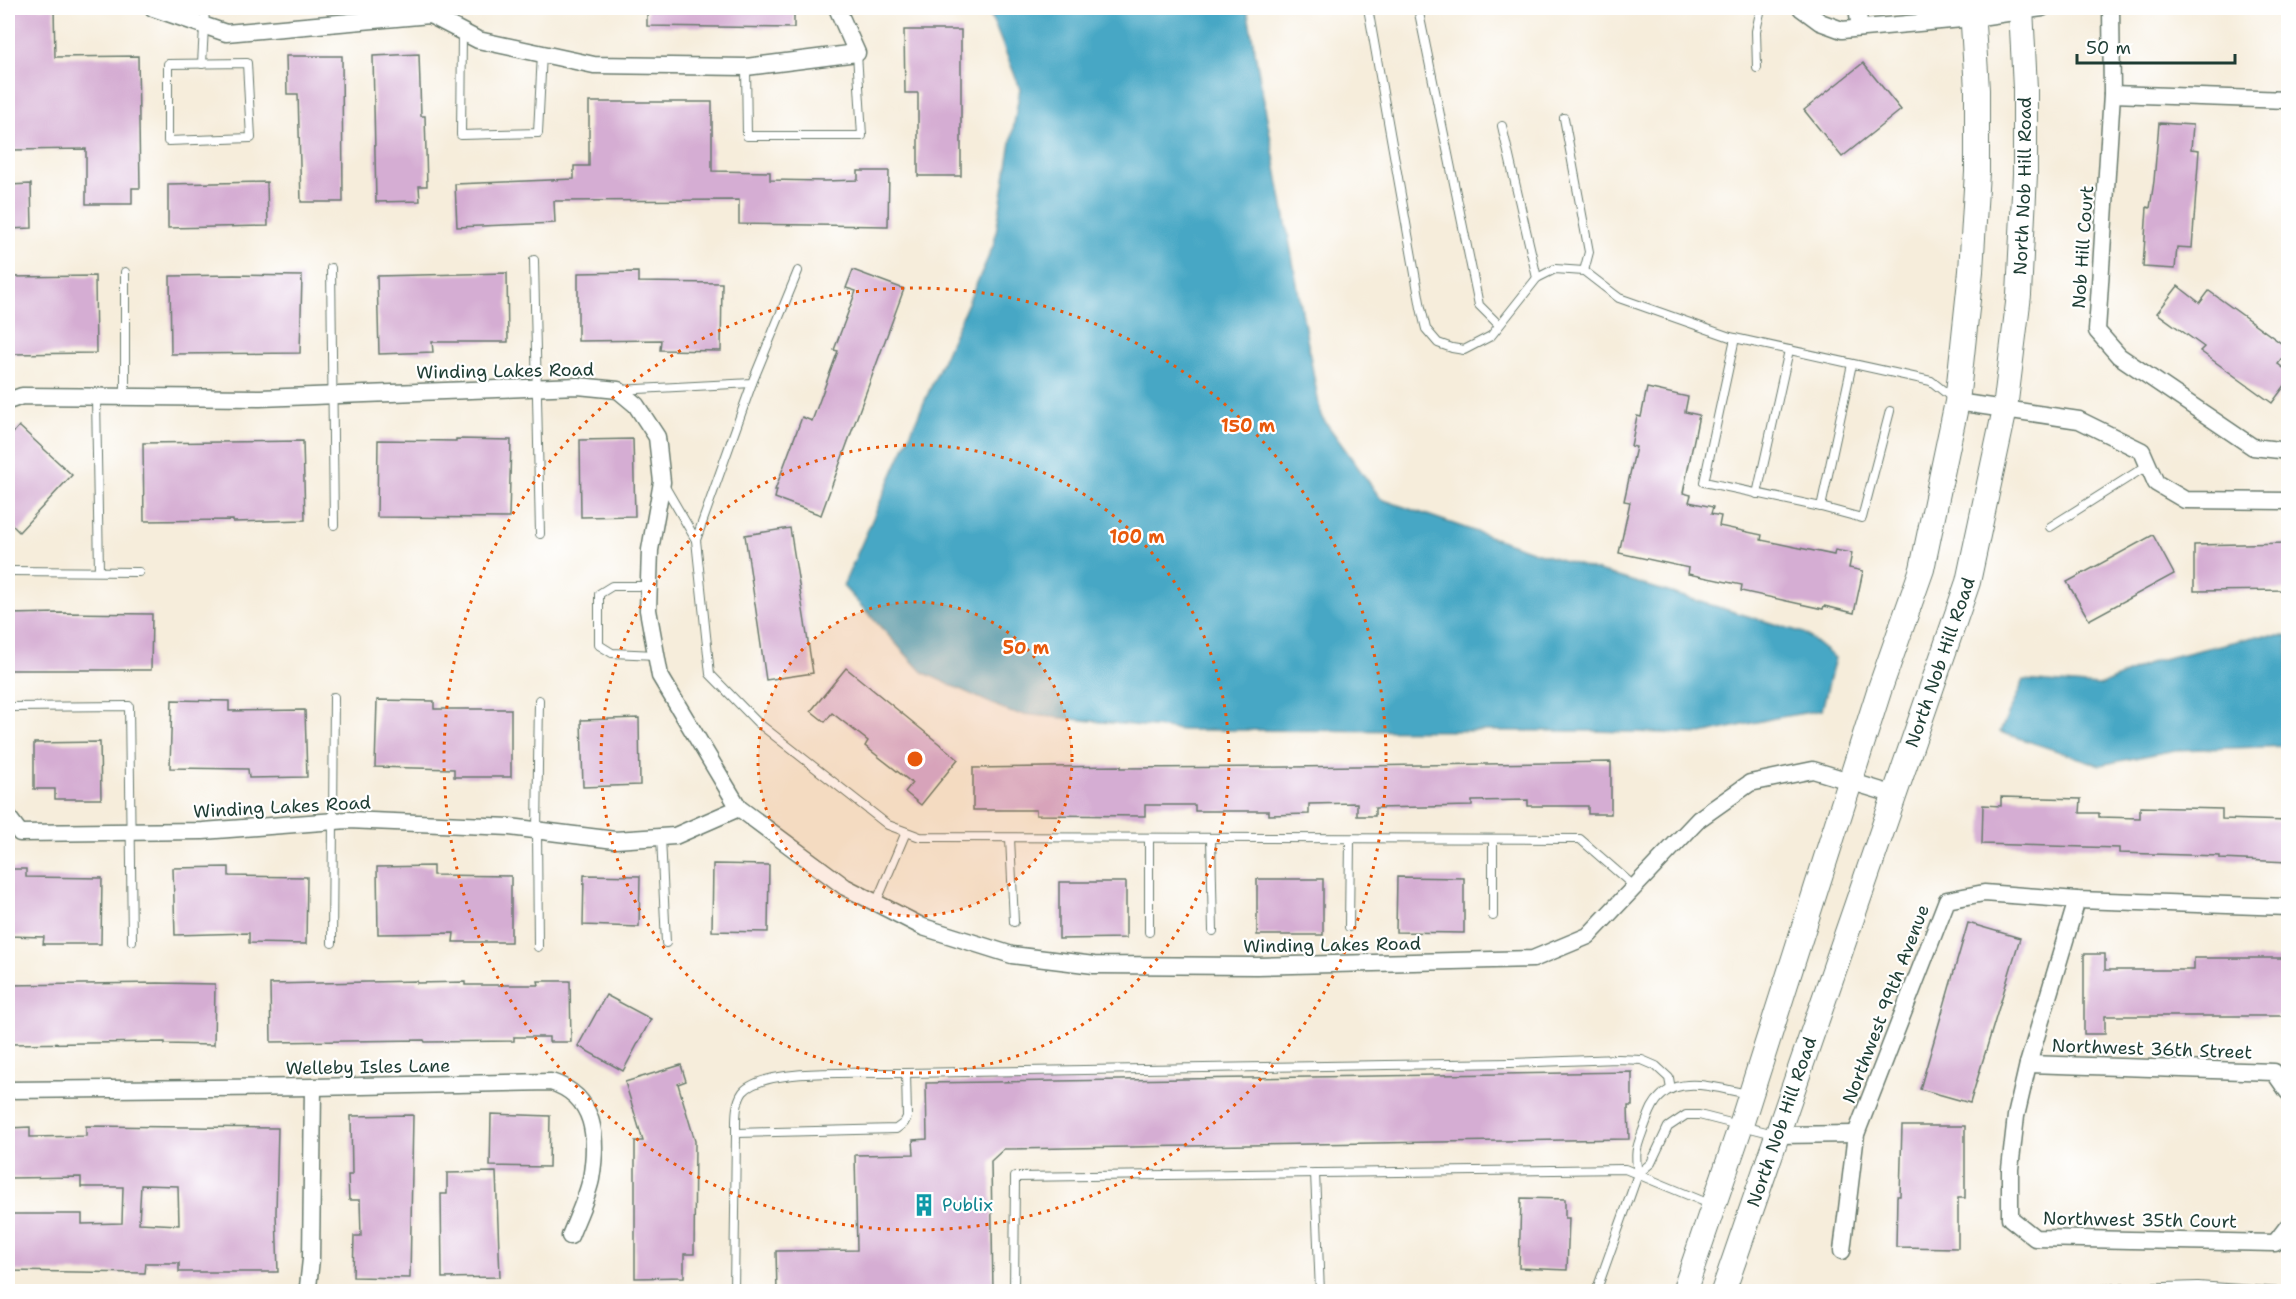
<svg xmlns="http://www.w3.org/2000/svg" width="2296" height="1299" font-family="'Shantell Sans',sans-serif">
<style>
.water{fill:#46a7c5;stroke:#32727c;stroke-width:1.5}
.building{fill:#d5add3;fill-rule:evenodd}
.lines{fill:none;stroke-linecap:round;stroke-linejoin:round}
.service-casing{stroke:#6a7b6e;stroke-width:10}
.minor-casing{stroke:#6a7b6e;stroke-width:19}
.secondary-casing{stroke:#6a7b6e;stroke-width:26}
.service{stroke:#fff;stroke-width:8}
.minor{stroke:#fff;stroke-width:16}
.secondary{stroke:#fff;stroke-width:24}
.ring{fill:none;stroke:#e8590c;stroke-width:3;stroke-dasharray:3 6}
.labels{text-anchor:middle;dominant-baseline:central;stroke-width:4.5;stroke-linejoin:round;paint-order:stroke}
.street-label{font-size:18px;fill:#1f3d34;stroke:#fff}
.culture-label{font-size:18px;fill:#0d838f;stroke:#fff;text-anchor:start}
.centre{fill:#e8590c;stroke:#fff;stroke-width:3}
.ring-label{font-size:18px;text-anchor:middle;font-weight:bold;fill:#e8590c;stroke:#fff;stroke-width:4.5;stroke-linejoin:round;paint-order:stroke}
</style>
<rect width="100%" height="100%" fill="#fff"/>
<filter id="ink" filterUnits="userSpaceOnUse"><feTurbulence type="fractalNoise" baseFrequency=".0167" numOctaves="2"/><feDisplacementMap in="SourceGraphic" scale="12" xChannelSelector="R" yChannelSelector="G"/><feConvolveMatrix kernelMatrix="1 2 1 2 8 2 1 2 1" color-interpolation-filters="sRGB"/></filter>
<filter id="wash" filterUnits="userSpaceOnUse"><feTurbulence type="fractalNoise" baseFrequency=".008" numOctaves="4" result="noise"/><feDisplacementMap in="SourceGraphic" scale="24" xChannelSelector="R" yChannelSelector="G"/><feGaussianBlur stdDeviation="1.35" result="paint"/><feColorMatrix in="noise" values="0 0 0 0 0 0 0 0 0 0 0 0 0 0 0 0 0 1.4 0 .05"/><feComposite in="paint" operator="in"/></filter>
<g filter="url(#wash)">
<rect width="100%" height="100%" fill="#f6eddb"/>
<!-- water -->
<g class="water">
<polygon points="988,8 1247,8 1321,416 1381,499 1535,552 1804,633 1835,658 1822,710 1775,718 1702,734 1593,731 1183,730 1012,713 922,672 843,586 994,244 1020,88"/>
<polygon points="2257,636 2288,636 2288,746 2175,750 2100,765 2000,732 2024,680 2099,686 2154,661"/>
</g>
<g id="blocks">
<!-- building -->
<g class="building">
<polygon points="8,8 54,8 55,57 138,56 140,188 132,188 132,204 86,204 86,149 11,150 11,90 8,90"/>
<polygon points="647,8 794,8 794,28 647,26"/>
<polygon points="904,30 961,30 961,176 918,176 918,93 905,93"/>
<polygon points="419,54 421,116 425,116 427,186 419,186 420,201 376,202 373,56"/>
<polygon points="286,56 342,56 343,202 301,202 298,94 287,94"/>
<polygon points="1863,63 1901,110 1842,157 1804,110"/>
<polygon points="589,102 712,102 712,171 770,172 770,180 825,181 858,180 858,171 889,171 888,226 739,224 739,200 554,201 555,223 457,227 455,184 574,179 574,166 589,166"/>
<polygon points="2159,123 2193,125 2191,149 2199,150 2192,248 2177,247 2175,269 2143,267 2147,207 2150,208 2154,181"/>
<polygon points="267,182 268,226 168,228 168,184"/>
<polygon points="31,184 32,228 8,229 8,185"/>
<polygon points="853,270 904,289 821,515 775,498 777,490 775,490 802,417 812,421 838,351 834,350 856,291 846,288"/>
<polygon points="638,272 638,282 722,283 721,351 660,350 661,340 578,341 578,273"/>
<polygon points="507,273 508,342 432,342 433,352 379,354 377,276"/>
<polygon points="234,275 302,276 300,353 171,354 170,276"/>
<polygon points="95,276 96,353 8,354 8,277"/>
<polygon points="2178,286 2200,303 2209,291 2289,349 2278,364 2289,372 2289,380 2272,403 2200,351 2204,347 2157,313"/>
<polygon points="1647,388 1688,397 1685,412 1699,415 1683,493 1691,495 1689,502 1713,507 1711,514 1721,516 1719,526 1762,535 1761,540 1834,555 1835,550 1852,553 1849,568 1863,571 1854,613 1824,606 1823,609 1741,591 1742,585 1688,574 1689,568 1619,553 1630,502 1624,501 1636,447 1631,446 1637,416 1641,417"/>
<polygon points="19,426 72,475 19,532 8,521 8,439"/>
<polygon points="456,439 511,440 509,518 377,517 378,440 456,441"/>
<polygon points="633,439 635,516 581,517 580,440"/>
<polygon points="303,441 305,520 233,522 233,520 144,521 143,443"/>
<polygon points="790,528 813,673 766,680 745,535"/>
<polygon points="2153,535 2174,574 2089,620 2067,582"/>
<polygon points="2289,543 2289,590 2194,591 2194,545"/>
<polygon points="61,613 152,614 151,670 8,670 8,614"/>
<polygon points="846,668 958,759 921,805 905,792 912,783 865,746 868,741 832,713 825,722 811,711"/>
<polygon points="172,700 229,701 229,711 305,710 307,777 249,778 248,769 170,768"/>
<polygon points="377,700 434,701 434,709 511,709 511,777 454,777 454,769 375,767"/>
<polygon points="639,718 640,785 583,787 581,720"/>
<polygon points="100,742 101,799 55,799 55,789 34,789 34,743"/>
<polygon points="1611,762 1611,814 1588,814 1588,806 1528,806 1528,800 1472,801 1472,806 1375,808 1375,816 1357,816 1357,803 1309,804 1309,814 1269,815 1269,811 1195,811 1195,805 1145,805 1145,816 1036,815 1036,810 973,810 973,768 1121,766 1121,768 1292,767"/>
<polygon points="2001,797 2081,799 2080,813 2099,813 2099,817 2140,818 2140,807 2222,809 2222,819 2289,821 2289,862 2220,859 2220,856 2119,853 2119,848 1982,844 1983,805 2001,806"/>
<polygon points="713,864 769,865 768,932 712,931"/>
<polygon points="433,866 433,875 511,876 511,942 453,942 454,933 378,934 377,867"/>
<polygon points="229,867 229,876 307,877 306,944 249,943 249,933 175,935 173,868"/>
<polygon points="8,869 26,869 26,877 102,878 101,944 43,944 44,937 8,936"/>
<polygon points="584,875 640,876 639,927 583,925"/>
<polygon points="1397,877 1464,878 1464,933 1396,932"/>
<rect x="1257" y="879" width="66" height="56"/>
<polygon points="1059,882 1126,882 1126,938 1059,939"/>
<polygon points="1968,923 2020,938 1970,1103 1920,1089"/>
<polygon points="2084,954 2105,954 2105,970 2194,970 2194,958 2289,958 2289,1016 2105,1016 2105,1034 2084,1034"/>
<polygon points="417,981 417,983 465,982 465,985 539,985 538,981 570,981 571,1042 549,1042 549,1037 514,1037 514,1041 425,1042 424,1040 271,1042 270,984"/>
<polygon points="158,983 215,984 214,1045 165,1044 165,1042 9,1044 9,985"/>
<polygon points="606,995 651,1019 623,1071 578,1046"/>
<polygon points="681,1065 686,1081 678,1084 695,1141 694,1254 684,1254 684,1277 635,1278 635,1141 643,1141 625,1082"/>
<polygon points="1632,1072 1632,1106 1628,1106 1629,1139 1004,1149 991,1161 993,1292 777,1292 776,1251 857,1250 855,1155 914,1154 913,1140 927,1139 926,1083"/>
<polygon points="491,1114 550,1116 549,1167 490,1166"/>
<polygon points="413,1115 410,1278 353,1277 354,1236 361,1236 360,1200 349,1200 348,1175 352,1175 351,1116"/>
<path d="M86,1126l192,2 -2,85 2,59h-99v-9h-33l-1,10 -137,-2v-57h74v10l40,-1 1,-36h-42v-10l-73,1v-50l22,-1v10l56,-1zM141,1185l37,1 1,39 -40,-2z"/>
<polygon points="1902,1126 1965,1126 1965,1198 1958,1198 1958,1248 1896,1247 1897,1196 1900,1196"/>
<polygon points="496,1172 500,1277 442,1278 441,1194 447,1194 447,1173"/>
<polygon points="1521,1198 1565,1199 1565,1218 1569,1218 1567,1270 1519,1268"/>
</g>
</g>
</g>
<g filter="url(#ink)">
<use href="#blocks" fill-opacity="0" stroke="#6a7b6e" stroke-width="1.5"/>
<g class="lines">
<!-- service casing -->
<g class="service-casing">
<g id="service">
<polyline points="1368,8 1421,308 1426,329 1438,343 1452,348 1464,350 1491,336 1537,278 1555,269 1584,271 1619,298 1730,337 1931,381 1955,400"/>
<polyline points="1418,8 1479,305 1499,325"/>
<polyline points="462,32 461,135 538,133 542,53"/>
<polygon points="247,63 251,138 168,141 168,64"/>
<polyline points="202,64 205,8"/>
<polyline points="746,67 747,136 862,136 857,53"/>
<polyline points="1757,68 1756,31 1761,8"/>
<polyline points="1564,118 1589,252 1584,271"/>
<polyline points="1502,126 1537,278"/>
<polyline points="534,260 540,534"/>
<polyline points="331,268 334,525"/>
<polyline points="125,272 125,397"/>
<polyline points="1735,338 1704,482 1821,507 1852,364"/>
<polyline points="619,390 752,383 798,271"/>
<polyline points="96,397 99,571"/>
<polyline points="664,485 696,540 752,383"/>
<polyline points="1757,494 1789,350"/>
<polyline points="1821,507 1862,518 1890,411"/>
<polyline points="2050,527 2148,465"/>
<polyline points="696,540 710,674 757,722 888,825 920,837 1580,839 1635,887"/>
<polyline points="8,571 139,572"/>
<polyline points="649,586 612,586 599,594 599,645 612,653 656,655"/>
<polyline points="8,707 129,706 132,941"/>
<polyline points="661,837 666,943"/>
<polyline points="1010,838 1014,922"/>
<polyline points="1149,838 1149,932"/>
<polyline points="1211,838 1213,931"/>
<polyline points="1493,839 1493,916"/>
<polyline points="876,903 906,832"/>
<polyline points="1349,927 1350,839"/>
<polyline points="332,943 334,697"/>
<polyline points="538,947 537,830 539,700"/>
<polyline points="906,1073 1511,1063 1618,1059 1642,1060 1656,1066 1669,1078 1671,1089"/>
<polyline points="1315,1173 1320,1292"/>
<path d="M1638,1174c-4,-24 -1,-27 7,-49 4,-10 7,-21 15,-28 22,-23 62,-7 89,-3"/>
<path d="M734,1292l2,-159c0,-13 -1,-30 7,-41 22,-26 128,-18 163,-19l1,44 -3,6 -8,6 -160,4"/>
<polyline points="1014,1292 1015,1177 1625,1169 1712,1205"/>
<polyline points="1596,1292 1638,1174 1651,1163 1668,1127 1686,1115 1699,1115 1774,1134"/>
<polyline points="2091,1292 2101,1289 2198,1286 2281,1292"/>
</g>
</g>
<!-- minor casing -->
<g class="minor-casing">
<g id="minor">
<polyline points="153,8 226,33 430,15"/>
<polyline points="434,8 430,15 478,40 594,65 746,67 857,53 837,8"/>
<polyline points="1801,8 1820,22 1842,30 1973,18 2042,8"/>
<polyline points="1857,8 1860,28"/>
<polyline points="2111,8 2112,94 2097,331 2119,356 2253,447 2288,451"/>
<polyline points="2112,94 2288,100"/>
<polyline points="8,401 22,396 260,398 578,386 618,390 636,405 657,437 662,482 650,550 648,610 660,676 739,808 845,887 923,927 1012,955 1094,965 1257,966 1533,959 1588,936 1699,819 1750,783 1813,770 1895,795"/>
<polyline points="1957,402 2079,420 2142,451 2156,483 2185,500 2288,501"/>
<polyline points="8,817 20,833 203,831 348,820 510,827 615,840 675,836 739,808"/>
<polyline points="2077,900 2028,1064 2016,1116 2010,1169 2010,1218 2035,1238 2275,1243 2288,1226"/>
<polyline points="2028,1064 2274,1072 2288,1092"/>
<path d="M8,1090l305,-3 238,-5c45,14 47,56 40,97 -4,19 -14,39 -21,57"/>
<polyline points="1777,1135 1856,1134"/>
<polyline points="1842,1251 1856,1134 1947,900 1984,893 2077,900 2288,907"/>
<polyline points="305,1292 308,1287 311,1259 313,1087"/>
</g>
</g>
<!-- secondary casing -->
<g class="secondary-casing">
<g id="secondary">
<polyline points="1684,1292 1741,1125 1879,691 1922,569 1957,402 1971,271 1977,172 1977,90 1972,8"/>
<path id="s1" d="M1723,1292l245,-710 37,-173 14,-114 6,-121v-85l-4,-81"/>
</g>
</g>
<!-- service -->
<use href="#service" class="service"/>
<!-- minor -->
<use href="#minor" class="minor"/>
<!-- secondary -->
<use href="#secondary" class="secondary"/>
</g>
</g>
<!-- distance rings -->
<circle cx="915" cy="759" r="157" fill="#e8590c" fill-opacity=".12"/>
<g class="ring">
<circle cx="915" cy="759" r="157"/>
<circle cx="915" cy="759" r="314"/>
<circle cx="915" cy="759" r="471"/>
</g>
<!-- icons -->
<defs>
<g id="building-bare" transform="scale(1.8)"><path d="M-4-6H4V6H1V3H-1V6H-4ZM-2.5-4.3h1.7v1.8h-1.7ZM.8-4.3h1.7v1.8H.8ZM-2.5-1h1.7V.8h-1.7ZM.8-1h1.7V.8H.8Z" fill="#0f9aa8" stroke="#fff" stroke-width="2.5" paint-order="stroke"/></g>
</defs>
<g fill-rule="evenodd">
<use href="#building-bare" x="924" y="1205"/>
</g>
<g class="labels">
<!-- street labels -->
<g class="street-label">
<text stroke="none"><textPath href="#s1" startOffset="1152">North Nob Hill Road</textPath></text>
<text transform="translate(2083 247) rotate(-86)">Nob Hill Court</text>
<text transform="translate(505 371) rotate(-1)">Winding Lakes Road</text>
<text stroke="none"><textPath href="#s1" startOffset="666">North Nob Hill Road</textPath></text>
<text transform="translate(282 807) rotate(-3)">Winding Lakes Road</text>
<text transform="translate(1332 945) rotate(-1)">Winding Lakes Road</text>
<text transform="translate(1886 1004) rotate(-69)">Northwest 99th Avenue</text>
<text transform="translate(2152 1049) rotate(2)">Northwest 36th Street</text>
<text transform="translate(368 1067) rotate(-1)">Welleby Isles Lane</text>
<text stroke="none"><textPath href="#s1" startOffset="180">North Nob Hill Road</textPath></text>
<text transform="translate(2140 1220) rotate(1)">Northwest 35th Court</text>
</g>
<!-- culture labels -->
<g class="culture-label">
<text x="942" y="1205">Publix</text>
</g>
</g>
<circle cx="915" cy="759" r="9" class="centre"/>
<g class="ring-label">
<text x="1248" y="432">150 m</text>
<text x="1137" y="543">100 m</text>
<text x="1026" y="654">50 m</text>
</g>
<!-- margin -->
<rect width="2296" height="1299" fill="none" stroke="#fff" stroke-width="30"/>
<!-- scale -->
<path d="M2077 54v9h158v-9" fill="none" stroke="#1f3d34" stroke-width="3"/>
<text x="2086" y="54" font-size="18" fill="#1f3d34" stroke="#ffffff" stroke-width="4.5" paint-order="stroke">50 m</text>
</svg>
